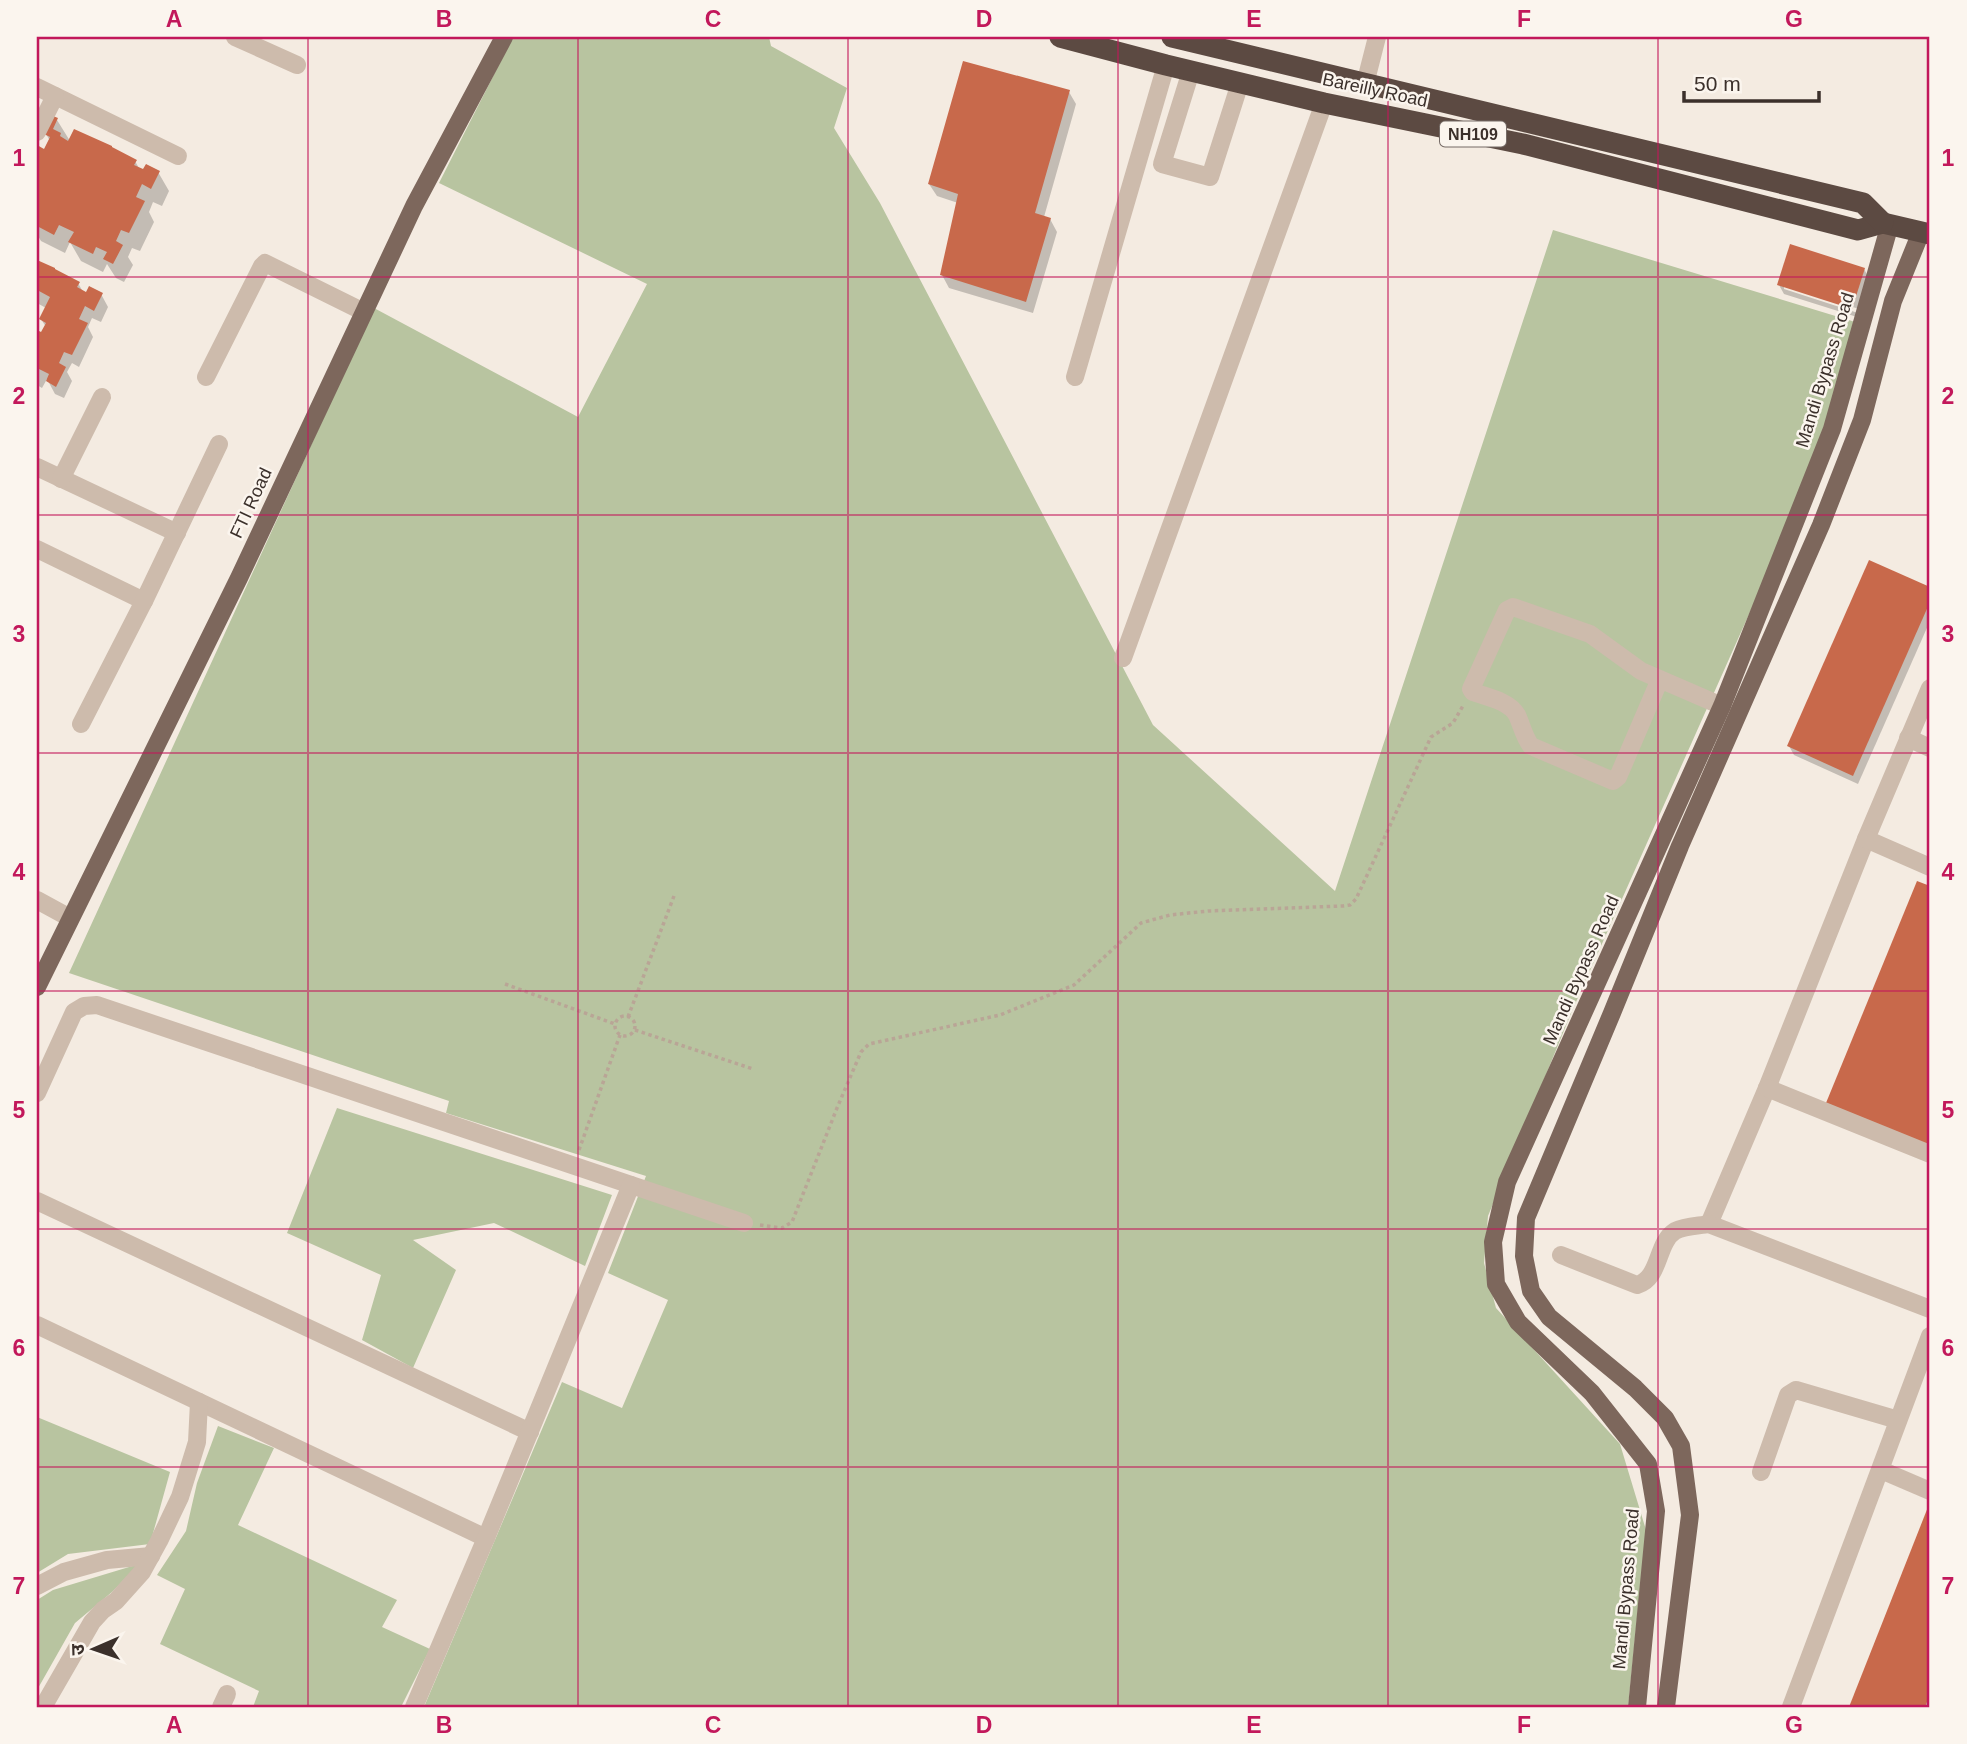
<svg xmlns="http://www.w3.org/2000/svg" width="1967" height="1744" font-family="Helvetica,'Noto Sans Devanagari',sans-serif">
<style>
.green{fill:#b8c4a0}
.shadow{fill:#0003}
.building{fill:#c8694b}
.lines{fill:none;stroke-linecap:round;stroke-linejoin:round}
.path{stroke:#b9a596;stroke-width:3.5;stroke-dasharray:3.5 3.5;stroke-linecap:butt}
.minor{stroke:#cdbbac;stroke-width:18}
.major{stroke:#7d675c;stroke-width:18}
.highway{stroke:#5c4a42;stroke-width:21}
.grid{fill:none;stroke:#c2185b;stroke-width:2;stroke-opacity:0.55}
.labels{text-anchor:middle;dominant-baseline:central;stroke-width:5;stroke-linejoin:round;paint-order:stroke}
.shield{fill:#fbf5ee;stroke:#756b66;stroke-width:2}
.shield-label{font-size:16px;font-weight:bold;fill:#3b302b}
.street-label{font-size:18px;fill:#3b302b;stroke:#fbf5ee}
.neatline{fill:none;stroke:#c2185b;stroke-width:2.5}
.grid-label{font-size:23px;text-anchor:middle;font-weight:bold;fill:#c2185b}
</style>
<rect width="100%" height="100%" fill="#f4ebe1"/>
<!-- green -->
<g class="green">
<polygon points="513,37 769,37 771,46 847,88 834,128 880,203 1153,725 1335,891 1553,230 1865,325 1754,603 1572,1011 1488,1216 1484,1263 1496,1308 1620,1444 1646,1530 1628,1707 424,1707 562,1382 622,1408 668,1300 608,1273 646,1176 446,1113 449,1101 69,973 374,308 578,417 647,284 439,183"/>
<polygon points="337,1108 612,1195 585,1266 494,1223 413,1240 456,1270 413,1368 362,1340 381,1275 287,1233"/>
<polygon points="37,1417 170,1472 150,1544 68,1554 37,1573"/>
<polygon points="218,1426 274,1448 238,1525 397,1600 382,1627 430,1649 401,1707 253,1707 259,1691 160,1644 185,1589 157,1575 186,1531 197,1483"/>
<polygon points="139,1564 112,1592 75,1623 37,1690 37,1600 53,1590"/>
</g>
<!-- shadow -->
<g class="shadow">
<polygon points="1069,92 1076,104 1044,217 1050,219 1057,232 1033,313 949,288 942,275 958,203 937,196 929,184"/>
<polygon points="57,120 70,141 135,161 140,170 158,172 169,191 162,206 153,202 149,212 154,222 140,251 132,248 128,257 133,265 124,282 116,278 107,264 103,272 81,261 70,242 65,253 41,241 37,234 37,151 38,148 45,152 50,141 46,134"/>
<polygon points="37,262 78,283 83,292 101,294 108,307 101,322 92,318 88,327 93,337 79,367 72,363 67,372 72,381 64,398 55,394 47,379 42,388 37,385 37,332 42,335 46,327 41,319 46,308 37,303"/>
<polygon points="1864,269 1869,278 1859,309 1784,285 1784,289 1858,313 1857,317 1784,294 1779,285"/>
<polygon points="1870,562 1930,589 1930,621 1858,784 1794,755 1789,746"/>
<polygon points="1918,883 1930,888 1930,1152"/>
<polygon points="1929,1510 1930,1510 1930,1707 1851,1707"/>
</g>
<!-- building -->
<g class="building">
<polygon points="963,61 1070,90 1035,213 1051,218 1026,302 940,275 958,194 928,184"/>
<polygon points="53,116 58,118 53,129 61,133 60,136 68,141 74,129 112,146 112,147 137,160 134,165 143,169 146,164 160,171 151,189 142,184 136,197 145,201 129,233 121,230 116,241 123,245 113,264 103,259 107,252 96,247 93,254 68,242 74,232 59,225 54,235 37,226 37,145 44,149 50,137 44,134"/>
<polygon points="1790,244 1865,268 1852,309 1777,285"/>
<polygon points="37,260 55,268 55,269 80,282 77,287 86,292 89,286 103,293 94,311 85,306 79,319 88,323 72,355 64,352 59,363 66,367 56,387 46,381 49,374 39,369 37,373 37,330 41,332 46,323 39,319 50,297 39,291 37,295"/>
<polygon points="1869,560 1930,587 1930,602 1853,776 1787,746"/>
<polygon points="1917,881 1930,886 1930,1146 1826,1103"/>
<polygon points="1928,1507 1930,1508 1930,1694 1925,1707 1849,1707"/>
</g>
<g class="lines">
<!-- path -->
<g class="path">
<polyline points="505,984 615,1024"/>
<circle cx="625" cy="1026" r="10"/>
<polyline points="628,1017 674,896"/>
<polyline points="635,1030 753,1069"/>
<polyline points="579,1150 620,1035"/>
<polyline points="760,1225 782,1228 792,1222 837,1108 861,1052 869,1044 1000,1015 1074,985 1141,923 1170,915 1208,911 1343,906 1350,905 1356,899 1431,737 1453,723 1464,704"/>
</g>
<!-- minor -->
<g class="minor">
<polyline points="235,37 297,65"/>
<polyline points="1191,71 1162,164 1210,177 1240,83"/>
<polyline points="1365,84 1377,37"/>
<polyline points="37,87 178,156"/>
<polyline points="37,132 55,96"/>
<polyline points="206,377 262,266 265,263 364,312"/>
<polyline points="1075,377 1166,65"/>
<polyline points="37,467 177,533"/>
<polyline points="61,479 102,397"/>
<polyline points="37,549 144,601"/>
<polyline points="1123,658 1324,103"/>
<path d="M1660,679l-42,98 -5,4 -82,-35c-7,-9 -9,-20 -14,-31 -8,-14 -30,-18 -44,-23l-2,-3 36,-79 6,-3 77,27 51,37 81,35"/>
<polyline points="1930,688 1866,839 1767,1088 1709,1224 1930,1309"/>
<polyline points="81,724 144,601 219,444"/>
<polyline points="1908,738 1930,748"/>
<polyline points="1866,839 1930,867"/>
<polyline points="37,900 70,918"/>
<polyline points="1767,1088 1930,1154"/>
<polyline points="37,1093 74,1012 84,1006 97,1005 744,1223"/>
<polyline points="37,1201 530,1432"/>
<path d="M1561,1255l76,30c24,-7 19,-42 38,-54 10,-5 23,-5 34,-7"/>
<polyline points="37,1325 486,1538"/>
<polyline points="1881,1470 1930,1491"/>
<polyline points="1761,1472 1788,1395 1796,1390 1898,1420"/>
<polyline points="37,1586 64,1572 107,1560 151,1556"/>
<polyline points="43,1707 92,1622 103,1610 116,1601 142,1572 159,1541 180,1497 197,1442 199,1402"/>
<polyline points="221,1707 227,1694"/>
<polyline points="414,1707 486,1538 631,1185"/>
<polyline points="1791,1707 1930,1336"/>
</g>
<!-- major -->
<g class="major">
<polyline points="37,987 239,578 414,206 504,37"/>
<polyline points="1637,1707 1656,1511 1648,1464 1592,1393 1518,1322 1496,1284 1493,1242 1507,1182 1722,706 1832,429 1890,224"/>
<polyline points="1666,1707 1690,1515 1681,1446 1665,1418 1635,1388 1549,1317 1531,1291 1524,1256 1526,1218 1612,1013 1680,846 1821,525 1862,420 1893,301 1921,232"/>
</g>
<!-- highway -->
<g class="highway">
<polyline points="1060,37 1166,65 1324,103 1523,144 1858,230 1883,223 1930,234"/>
<polyline points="1172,37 1863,203 1883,223"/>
</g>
</g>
<!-- grid -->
<path class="grid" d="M308,37v1670M578,37v1670M848,37v1670M1118,37v1670M1388,37v1670M1658,37v1670M37,277h1893M37,515h1893M37,753h1893M37,991h1893M37,1229h1893M37,1467h1893"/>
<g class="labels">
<!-- shield labels -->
<rect class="shield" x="1440" y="121.5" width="66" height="25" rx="5"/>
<g class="shield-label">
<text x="1473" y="134">NH109</text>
</g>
<!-- street labels -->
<g class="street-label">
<text transform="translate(1375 90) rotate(12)">Bareilly Road</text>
<text transform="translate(1825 370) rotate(-73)">Mandi Bypass Road</text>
<text transform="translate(251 503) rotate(-65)">FTI Road</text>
<text transform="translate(1581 970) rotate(-66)">Mandi Bypass Road</text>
<text transform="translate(1626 1589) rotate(-85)">Mandi Bypass Road</text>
</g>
</g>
<!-- border -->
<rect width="1967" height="1744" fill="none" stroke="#fbf5ee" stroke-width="77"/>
<!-- north arrow -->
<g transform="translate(94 1649) rotate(268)" stroke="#fbf5ee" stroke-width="5" paint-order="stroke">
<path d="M0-5L12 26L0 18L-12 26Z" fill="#3b302b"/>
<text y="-10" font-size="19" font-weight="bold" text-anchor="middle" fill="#3b302b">उ</text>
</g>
<!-- scale -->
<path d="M1684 91v10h135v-10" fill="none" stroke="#3b302b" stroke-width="3.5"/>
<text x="1694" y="91" font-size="21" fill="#3b302b" stroke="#fbf5ee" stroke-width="5" paint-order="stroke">50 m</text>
<rect x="38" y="38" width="1890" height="1668" class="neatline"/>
<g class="grid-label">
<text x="174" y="27">A</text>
<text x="444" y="27">B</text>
<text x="713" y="27">C</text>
<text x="984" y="27">D</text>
<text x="1254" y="27">E</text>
<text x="1524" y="27">F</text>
<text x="1794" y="27">G</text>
<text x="19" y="166">1</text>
<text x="1948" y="166">1</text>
<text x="19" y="404">2</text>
<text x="1948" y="404">2</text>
<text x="19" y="642">3</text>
<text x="1948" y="642">3</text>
<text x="19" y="880">4</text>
<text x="1948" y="880">4</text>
<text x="19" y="1118">5</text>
<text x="1948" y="1118">5</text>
<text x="19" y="1356">6</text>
<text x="1948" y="1356">6</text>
<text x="19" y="1594">7</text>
<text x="1948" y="1594">7</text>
<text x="174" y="1733">A</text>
<text x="444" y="1733">B</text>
<text x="713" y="1733">C</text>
<text x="984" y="1733">D</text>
<text x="1254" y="1733">E</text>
<text x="1524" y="1733">F</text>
<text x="1794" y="1733">G</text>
</g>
</svg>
